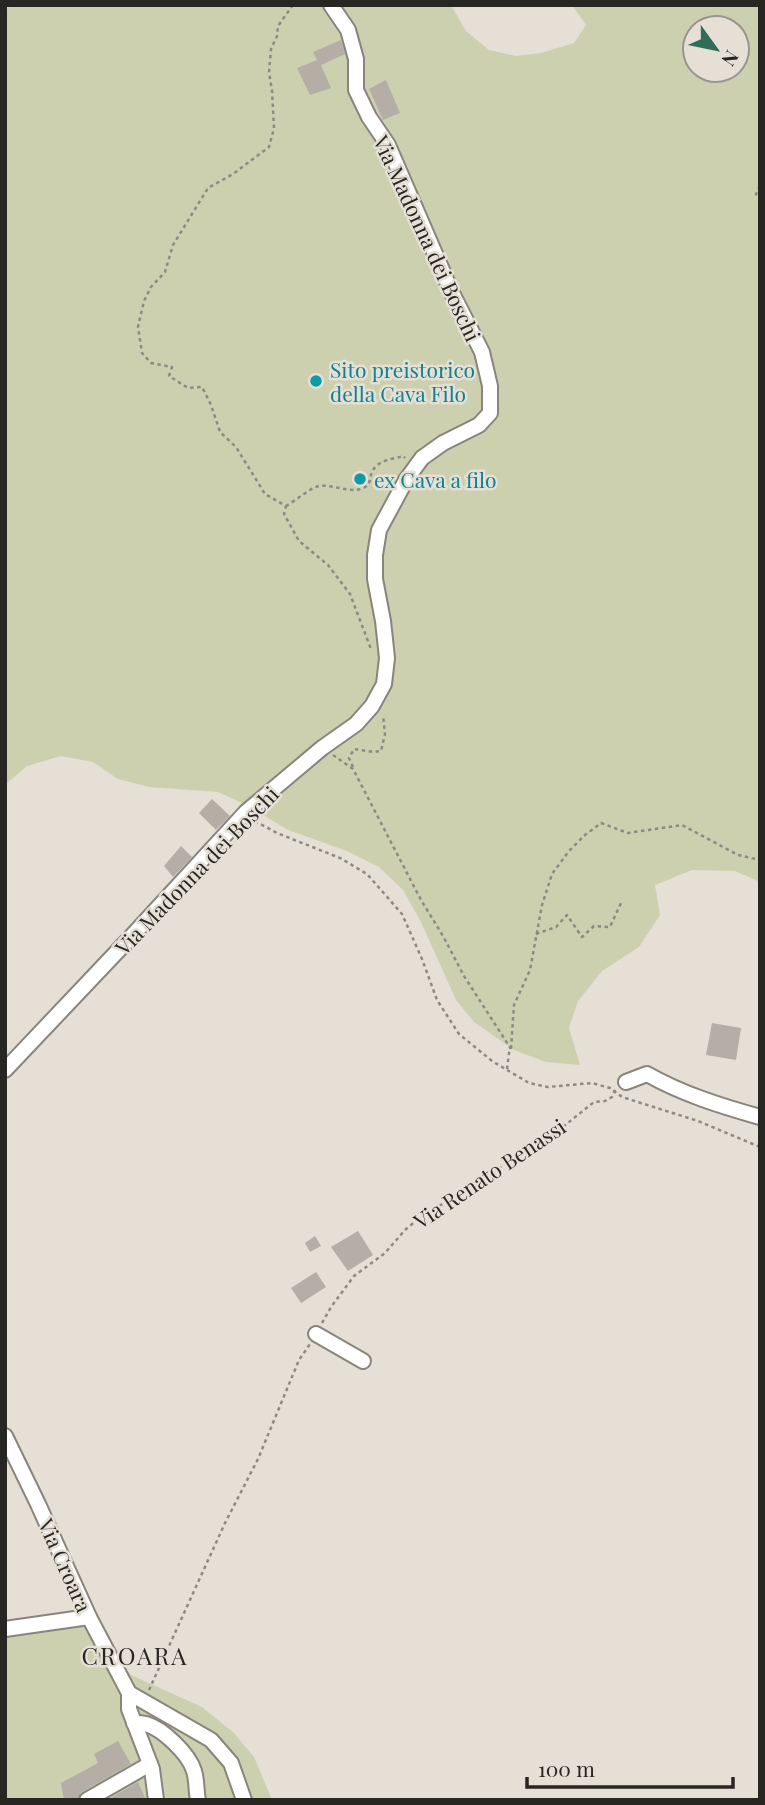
<svg xmlns="http://www.w3.org/2000/svg" width="765" height="1805" font-family="'Playfair Display',serif">
<style>
.green{fill:#ccd0af;fill-rule:evenodd}
.building{fill:#b4aea6}
.lines{fill:none;stroke-linecap:round;stroke-linejoin:round}
.minor-casing{stroke:#89847c;stroke-width:18}
.path{stroke:#8e8a83;stroke-width:2.5;stroke-dasharray:3.5 3.5;stroke-linecap:butt}
.minor{stroke:#fff;stroke-width:14}
.culture-dot{fill:#0f9aa8;stroke:#e5dfd6;stroke-width:2.5}
.labels{text-anchor:middle;dominant-baseline:central;stroke-width:5;stroke-linejoin:round;paint-order:stroke}
.street-label{font-size:21px;fill:#282622;stroke:#e5dfd6}
.culture-label{font-size:21px;fill:#0d838f;stroke:#e5dfd6;text-anchor:start}
.quarter-label{font-size:24px;letter-spacing:2px;fill:#282622;stroke:#e5dfd6}
</style>
<rect width="100%" height="100%" fill="#e5dfd6"/>
<!-- green -->
<g class="green">
<path d="M11,5h440l15,26 23,19 27,6 25,-3 33,-10 12,-18 -14,-20h188v877l-25,-11 -43,-1 -37,15 5,30 -21,32 -37,24 -24,30 -9,27 11,37 -34,-3 -32,-12 -40,-28 -18,-22 -35,-78 -18,-32 -24,-23 -32,-16 -59,-21 -40,-24 -30,-14 -69,-5 -31,-8 -25,-17 -32,-6 -34,10 -22,19v-774zM695,28h42v42h-42z"/>
<polygon points="93,1608 111,1651 131,1675 202,1707 234,1733 254,1757 272,1800 5,1800 5,1633"/>
</g>
<!-- building -->
<g class="building">
<polygon points="341,40 345,54 321,65 331,88 310,95 297,68 317,60 313,52"/>
<polygon points="386,80 400,113 383,120 369,89"/>
<polygon points="212,799 230,816 216,830 199,813"/>
<polygon points="181,846 192,857 173,877 164,866"/>
<polygon points="712,1023 741,1028 736,1060 706,1055"/>
<polygon points="358,1231 373,1255 348,1271 331,1247"/>
<polygon points="315,1236 321,1246 310,1252 305,1243"/>
<polygon points="316,1272 326,1287 301,1303 291,1288"/>
<polygon points="118,1741 131,1764 82,1792 77,1800 64,1800 61,1783 98,1763 94,1754"/>
<polygon points="138,1782 146,1800 107,1800"/>
</g>
<g class="lines">
<!-- minor casing -->
<g class="minor-casing">
<g id="minor">
<polyline points="5,1070 131,937 246,812 322,748 356,724 372,706 384,684 387,658 383,621 375,579 375,555 379,530 406,480 422,458 443,443 479,425 490,413 490,386 482,352 452,293 388,145 369,117 356,90 356,59 348,30 331,5"/>
<path d="M626,1082l21,-8c35,20 74,32 113,43"/>
<polyline points="316,1334 363,1361"/>
<polyline points="5,1436 38,1504 89,1617 129,1693 211,1740 231,1763 244,1800"/>
<polyline points="5,1629 89,1617"/>
<polyline points="129,1693 129,1709 152,1769 156,1800"/>
<path d="M134,1723c4,0 8,0 12,1 17,5 43,30 48,47 3,9 2,20 4,29"/>
<polyline points="87,1800 150,1764"/>
</g>
</g>
<!-- path -->
<g class="path">
<polyline points="293,5 278,26 277,36 271,49 269,72 272,91 274,128 269,147 233,174 208,188 173,245 165,272 151,287 144,301 138,327 142,353 151,363 172,367 169,376 188,388 202,387 211,405 220,432 236,447 265,494 286,506 284,514 299,541 328,565 350,594 371,649"/>
<polyline points="760,186 756,194 760,200"/>
<path d="M286,506c9,-5 24,-18 33,-20 15,-2 31,8 44,2 9,-3 6,-12 10,-18 6,-10 20,-11 30,-14l2,2"/>
<polyline points="333,755 353,769 421,900 443,936 464,976 511,1049"/>
<polyline points="353,767 349,758 354,749 374,752 381,751 385,734 383,715"/>
<polyline points="255,821 277,833 340,858 367,874 402,914 422,959 437,1000 459,1034 492,1061 529,1083 548,1087 592,1083 610,1088 622,1097 698,1121 760,1147"/>
<polyline points="536,934 556,927 567,915 582,937 594,926 610,927 621,903"/>
<polyline points="507,1069 509,1053 511,1049 514,1005 530,970 542,905 552,874 569,851 585,835 601,823 628,833 682,825 738,855 760,860"/>
<polyline points="322,1323 331,1307 354,1276 385,1253 405,1230 417,1220 554,1134 594,1102 605,1101 612,1097 615,1090"/>
<polyline points="149,1690 225,1523 258,1459 299,1360 310,1344"/>
</g>
<!-- minor -->
<use href="#minor" class="minor"/>
</g>
<!-- markers -->
<g class="culture-dot">
<circle cx="316" cy="381" r="7"/>
<circle cx="360" cy="479" r="7"/>
</g>
<g class="labels">
<!-- street labels -->
<g class="street-label">
<text transform="translate(428 238) rotate(65)">Via Madonna dei Boschi</text>
<text transform="translate(196 870) rotate(-46)">Via Madonna dei Boschi</text>
<text transform="translate(489 1173) rotate(-34)">Via Renato Benassi</text>
<text transform="translate(66 1565) rotate(66)">Via Croara</text>
</g>
<!-- culture labels -->
<g class="culture-label">
<text x="330" y="369">Sito preistorico<tspan x="330" dy="24">della Cava Filo</tspan></text>
<text x="374" y="479">ex Cava a filo</text>
</g>
<!-- quarter labels -->
<g class="quarter-label">
<text x="135" y="1655">CROARA</text>
</g>
</g>
<!-- border -->
<rect width="765" height="1805" fill="none" stroke="#282622" stroke-width="14"/>
<!-- north arrow -->
<g transform="translate(716 49) rotate(123)"><circle r="33" fill="#e5dfd6" stroke="#99958e" stroke-width="2"/>
<path d="M0-5L12 26L0 18L-12 26Z" fill="#306d58"/>
<text y="-10" font-size="19" font-weight="bold" text-anchor="middle" fill="#282622">N</text>
</g>
<!-- scale -->
<path d="M527 1777v10h206v-10" fill="none" stroke="#282622" stroke-width="3.5"/>
<text x="538" y="1777" font-size="21" fill="#282622" stroke="#e5dfd6" stroke-width="5" paint-order="stroke">100 m</text>
</svg>
